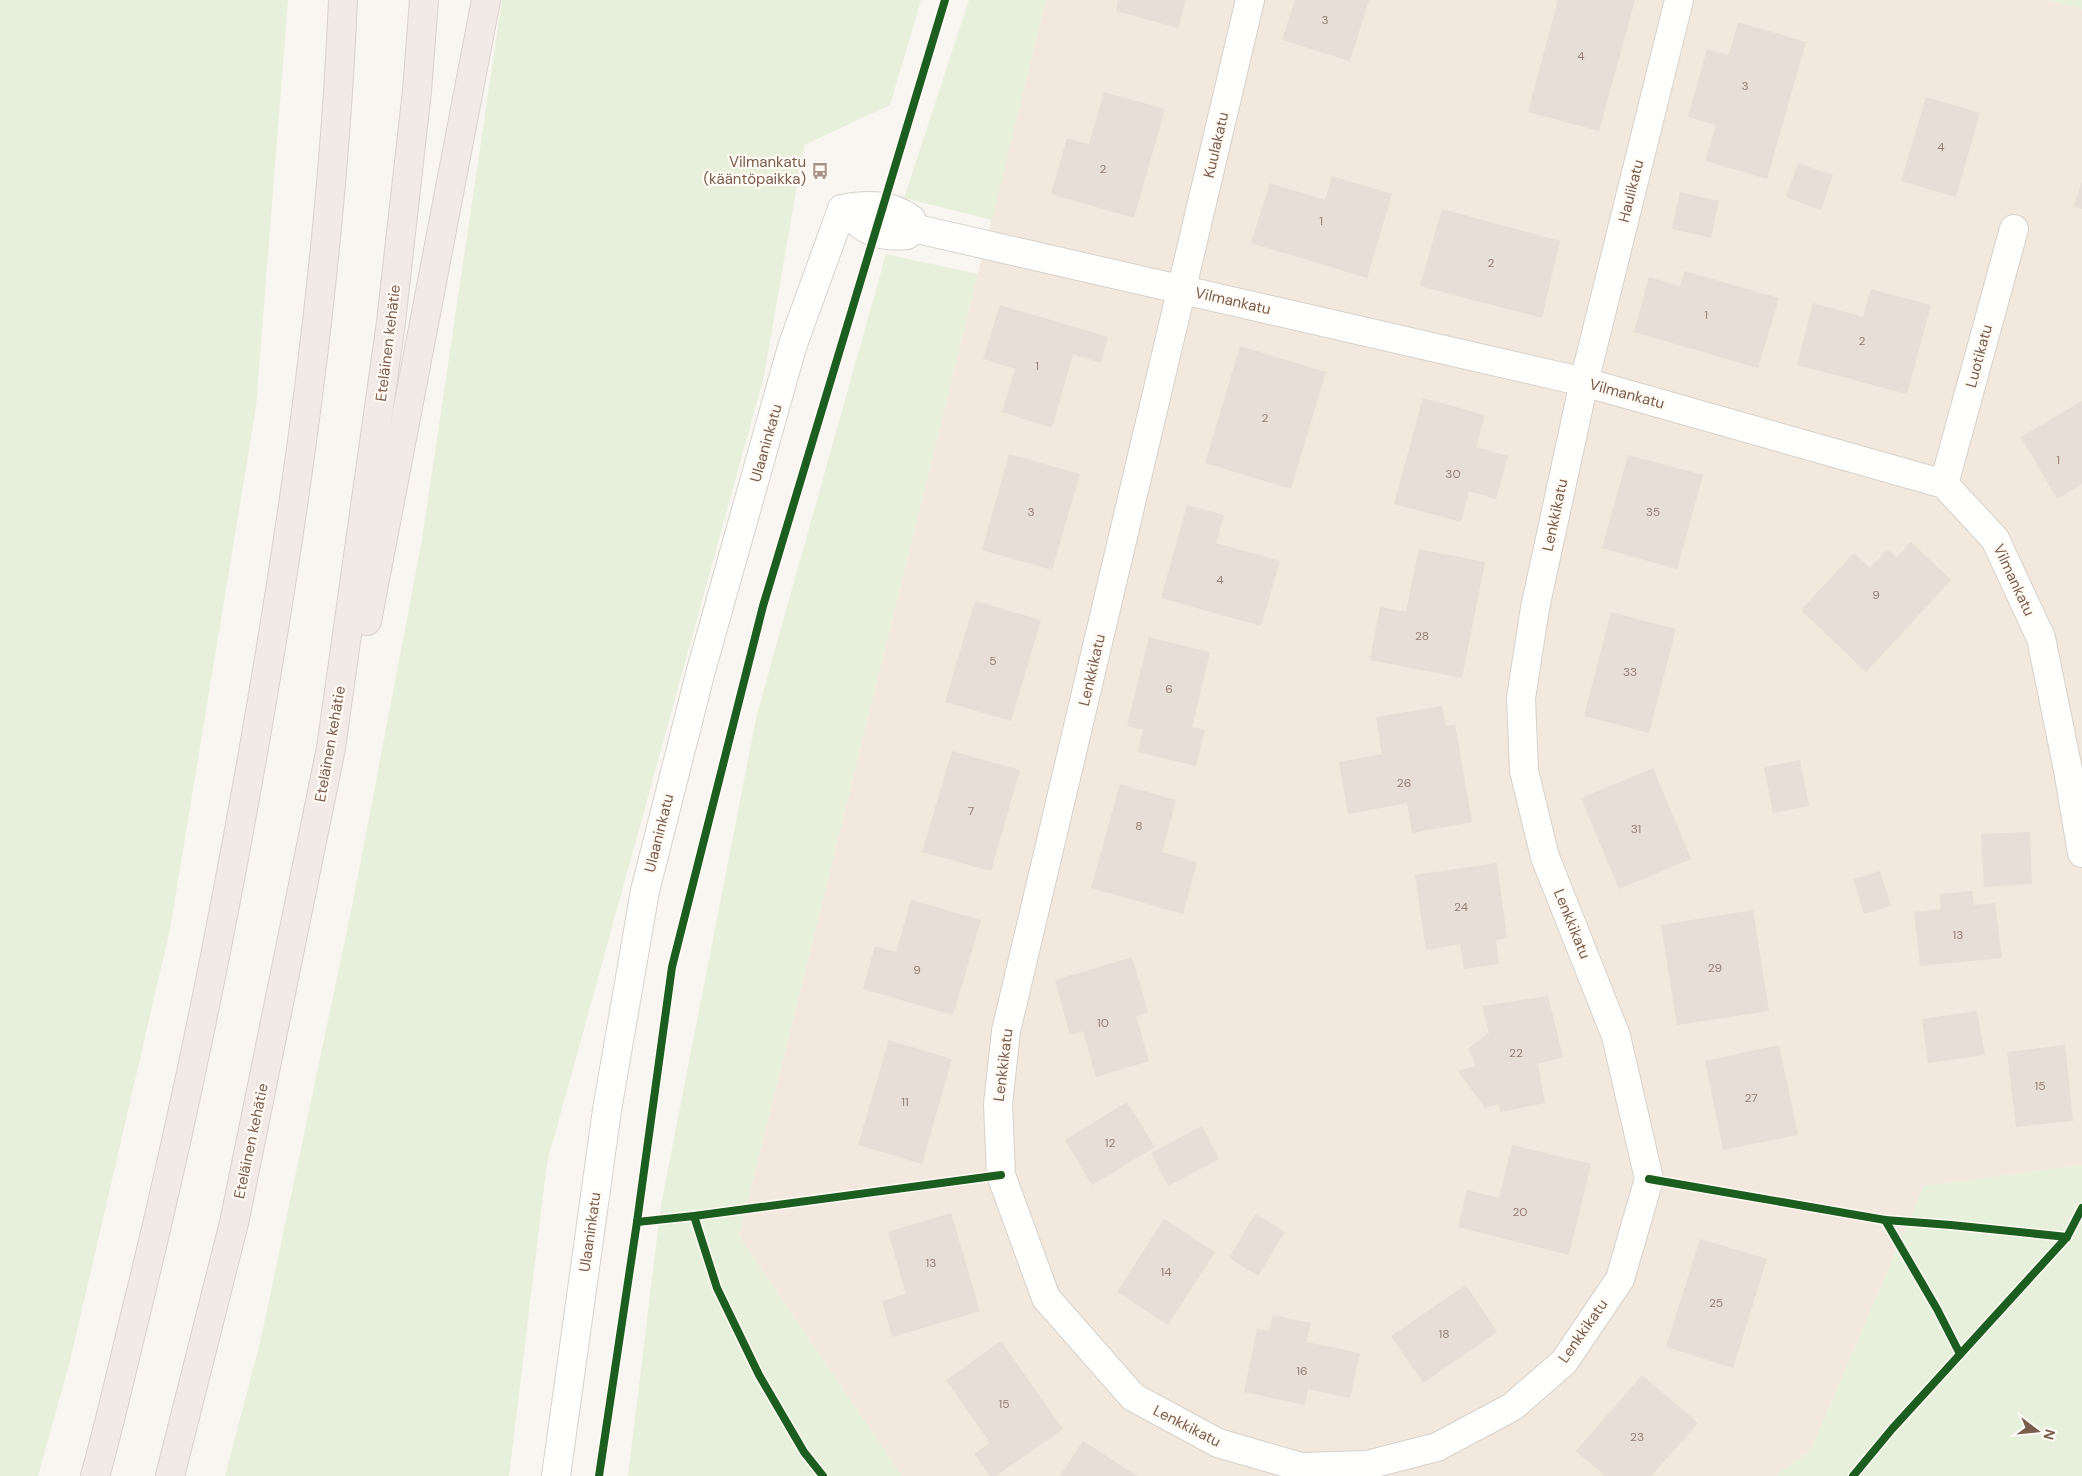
<svg xmlns="http://www.w3.org/2000/svg" width="2082" height="1476" font-family="'DM Sans',sans-serif">
<style>
.residential{fill:#f2e8de}
.green{fill:#e7f0db}
.building{fill:#e6ded7}
.lines{fill:none;stroke-linecap:round;stroke-linejoin:round}
.street-casing{stroke:#d7d1cb;stroke-width:30}
.secondary-casing{stroke:#d9d2cb;stroke-width:30}
.highway-casing{stroke:#dad1cc;stroke-width:30}
.street{stroke:#fefefd;stroke-width:28}
.secondary{stroke:#fefefd;stroke-width:28}
.highway{stroke:#f2eae7;stroke-width:28}
.cycleway-casing{stroke:#fffaf3;stroke-width:11}
.cycleway{stroke:#1b5e20;stroke-width:8}
.labels{text-anchor:middle;dominant-baseline:central;stroke-width:4.5;stroke-linejoin:round;paint-order:stroke}
.number-label{font-size:12px;fill:#977e72}
.street-label{font-size:15px;fill:#7a5c4d;stroke:#fffaf3}
.poi-label{font-size:15px;fill:#7a5c4d;stroke:#fffaf3;text-anchor:end}
</style>
<rect width="100%" height="100%" fill="#f9f5f0"/>
<!-- residential -->
<polygon class="residential" points="1046,0 2047,0 2082,9 2082,1165 1924,1186 1811,1450 1776,1476 902,1476 739,1236"/>
<!-- green -->
<g class="green">
<polygon points="0,0 288,0 256,407 170,929 70,1361 38,1476 0,1476"/>
<polygon points="502,0 921,0 890,105 804,145 764,376 547,1163 509,1476 225,1476 260,1343 353,902 422,540"/>
<polygon points="969,0 1046,0 992,220 904,198"/>
<polygon points="2047,0 2082,0 2082,9"/>
<polygon points="886,254 978,274 739,1236 902,1476 628,1476 661,1205 757,714"/>
<polygon points="2082,1165 2082,1476 1776,1476 1811,1450 1924,1186"/>
</g>
<!-- building -->
<g class="building">
<polygon points="1118,0 1186,0 1178,28 1116,11"/>
<polygon points="1295,0 1369,0 1350,61 1282,40"/>
<polygon points="1558,0 1635,0 1599,131 1528,112"/>
<polygon points="1738,22 1806,42 1767,179 1705,161 1716,125 1688,117 1707,49 1729,55"/>
<polygon points="1104,92 1165,109 1134,218 1051,194 1067,138 1089,144"/>
<polygon points="1926,97 1980,113 1956,197 1901,181"/>
<polygon points="1798,163 1833,175 1821,210 1786,197"/>
<polygon points="1332,176 1392,194 1367,278 1251,243 1270,183 1325,200"/>
<polygon points="2082,181 2082,209 2074,206"/>
<polygon points="1680,192 1719,201 1711,238 1672,229"/>
<polygon points="1442,209 1560,241 1542,318 1420,286"/>
<polygon points="1685,271 1779,298 1758,368 1634,332 1649,277 1680,286"/>
<polygon points="1871,289 1931,305 1907,394 1797,365 1813,303 1863,317"/>
<polygon points="1000,305 1108,337 1101,363 1073,354 1052,428 1002,412 1015,369 983,359"/>
<polygon points="1240,346 1326,372 1291,489 1205,463"/>
<polygon points="1423,398 1485,415 1476,447 1508,456 1496,499 1469,491 1461,522 1394,504"/>
<polygon points="2082,401 2082,484 2057,499 2021,437"/>
<polygon points="1009,454 1080,474 1052,570 982,550"/>
<polygon points="1628,455 1703,475 1677,569 1602,548"/>
<polygon points="1187,505 1224,515 1216,543 1280,561 1261,626 1161,598"/>
<polygon points="1911,542 1951,580 1866,672 1801,610 1854,553 1870,568 1888,549 1896,558"/>
<polygon points="1419,549 1485,562 1462,678 1370,660 1380,607 1406,612"/>
<polygon points="975,601 1041,620 1011,721 945,702"/>
<polygon points="1611,612 1676,629 1649,733 1584,716"/>
<polygon points="1149,637 1210,652 1192,727 1205,730 1196,766 1138,752 1143,730 1127,726"/>
<polygon points="1442,706 1446,726 1455,724 1472,822 1412,833 1407,803 1348,814 1339,762 1382,754 1376,717"/>
<polygon points="952,751 1020,770 991,871 922,852"/>
<polygon points="1800,760 1809,806 1773,813 1764,767"/>
<polygon points="1653,768 1691,859 1619,889 1581,798"/>
<polygon points="1120,784 1176,800 1162,852 1197,862 1183,914 1091,888"/>
<polygon points="2030,832 2032,884 1984,887 1981,834"/>
<polygon points="1497,863 1507,938 1496,940 1499,964 1464,969 1460,944 1426,950 1415,875"/>
<polygon points="1880,871 1891,906 1864,914 1853,879"/>
<polygon points="1972,891 1974,905 1995,903 2002,958 1920,966 1914,912 1941,909 1940,894"/>
<polygon points="911,900 981,920 953,1015 863,989 875,946 896,952"/>
<polygon points="1753,910 1769,1011 1677,1025 1661,925"/>
<polygon points="1132,957 1148,1012 1136,1016 1149,1061 1096,1077 1083,1031 1070,1035 1055,980"/>
<polygon points="1548,996 1563,1057 1538,1064 1545,1103 1501,1112 1498,1104 1485,1108 1458,1071 1476,1066 1468,1049 1489,1033 1482,1006"/>
<polygon points="1977,1011 1985,1055 1928,1063 1922,1019"/>
<polygon points="889,1040 952,1059 922,1164 858,1145"/>
<polygon points="1779,1045 1798,1135 1723,1150 1705,1061"/>
<polygon points="2065,1045 2073,1121 2016,1127 2007,1052"/>
<polygon points="1127,1102 1155,1147 1092,1185 1065,1140"/>
<polygon points="1202,1126 1219,1159 1168,1186 1151,1153"/>
<polygon points="1512,1145 1591,1164 1569,1255 1458,1227 1467,1190 1499,1198"/>
<polygon points="951,1213 980,1311 892,1337 882,1301 906,1294 888,1232"/>
<polygon points="1255,1214 1285,1232 1258,1276 1229,1258"/>
<polygon points="1164,1219 1215,1252 1168,1325 1117,1292"/>
<polygon points="1700,1239 1767,1259 1733,1368 1666,1347"/>
<polygon points="1466,1285 1497,1332 1423,1383 1391,1336"/>
<polygon points="1273,1315 1311,1323 1306,1342 1360,1353 1350,1398 1308,1389 1305,1405 1244,1392 1257,1329 1269,1331"/>
<polygon points="1001,1341 1063,1429 996,1476 990,1476 974,1454 990,1443 946,1380"/>
<polygon points="1642,1375 1698,1423 1651,1476 1605,1476 1576,1451"/>
<polygon points="1083,1441 1137,1476 1060,1476"/>
</g>
<g class="lines">
<!-- street casing -->
<g class="street-casing">
<g id="street">
<polyline points="1250,0 1006,1031 998,1104 1001,1175 1046,1298 1133,1397 1218,1443 1301,1467 1367,1465 1437,1447 1512,1407 1564,1362 1620,1279 1649,1179 1616,1036 1545,857 1524,771 1521,698 1535,608 1584,382 1679,0"/>
<path d="M842,209c22,21 34,29 65,26l6,-7"/>
<path d="M842,209c25,-5 48,-5 69,10l2,9"/>
<polyline points="913,228 1584,382 1944,484 1995,539 2041,638 2068,770 2082,853"/>
<polyline points="1944,484 2014,229"/>
</g>
</g>
<!-- secondary casing -->
<g class="secondary-casing">
<polyline id="secondary" points="556,1476 607,1110 645,891 700,674 792,347 842,209"/>
</g>
<!-- highway casing -->
<g class="highway-casing">
<g id="highway">
<polyline points="367,621 486,0"/>
<path d="M95,1476c16,-56 28,-112 42,-168 44,-178 81,-358 113,-538 45,-255 82,-512 93,-770"/>
<polyline points="170,1476 234,1223 331,748 391,322 417,91 424,0"/>
</g>
</g>
<!-- street -->
<use href="#street" class="street"/>
<!-- secondary -->
<use href="#secondary" class="secondary"/>
<!-- highway -->
<use href="#highway" class="highway"/>
<!-- cycleway casing -->
<g class="cycleway-casing">
<g id="cycleway">
<polyline points="1649,1179 1885,1220 1951,1225 2067,1237"/>
<polyline points="694,1216 1001,1175"/>
<polyline points="1885,1220 1937,1309 1960,1354"/>
<polyline points="637,1222 694,1216 717,1288 759,1375 804,1452 823,1476"/>
<polyline points="599,1476 637,1222 672,967 763,606 945,0"/>
<polyline points="1853,1476 1892,1429 2067,1237 2082,1208"/>
</g>
</g>
<!-- cycleway -->
<use href="#cycleway" class="cycleway"/>
</g>
<!-- icons -->
<defs>
<g id="bus-bare" transform="scale(1.35)"><path d="M-5-6H5V4H4V6H2V4H-2V6H-4V4H-5ZM-3.5-4V0h7V-4ZM-3.5 1.2v1.5H-2V1.2ZM2 1.2v1.5H3.5V1.2Z" fill="#a69286" stroke="#fffaf3" stroke-width="2.5" paint-order="stroke"/></g>
</defs>
<g fill-rule="evenodd">
<use href="#bus-bare" x="820" y="171"/>
</g>
<g class="labels">
<!-- number labels -->
<g class="number-label">
<text x="1325" y="20">3</text>
<text x="1581" y="56">4</text>
<text x="1745" y="86">3</text>
<text x="1941" y="147">4</text>
<text x="1103" y="169">2</text>
<text x="1321" y="221">1</text>
<text x="1491" y="263">2</text>
<text x="1706" y="315">1</text>
<text x="1862" y="341">2</text>
<text x="1037" y="366">1</text>
<text x="1265" y="418">2</text>
<text x="2058" y="460">1</text>
<text x="1453" y="474">30</text>
<text x="1031" y="512">3</text>
<text x="1653" y="512">35</text>
<text x="1220" y="580">4</text>
<text x="1876" y="595">9</text>
<text x="1422" y="636">28</text>
<text x="993" y="661">5</text>
<text x="1630" y="672">33</text>
<text x="1169" y="689">6</text>
<text x="1404" y="783">26</text>
<text x="971" y="811">7</text>
<text x="1139" y="826">8</text>
<text x="1636" y="829">31</text>
<text x="1461" y="907">24</text>
<text x="1958" y="935">13</text>
<text x="1715" y="968">29</text>
<text x="917" y="970">9</text>
<text x="1103" y="1023">10</text>
<text x="1516" y="1053">22</text>
<text x="2040" y="1086">15</text>
<text x="1751" y="1098">27</text>
<text x="905" y="1102">11</text>
<text x="1110" y="1143">12</text>
<text x="1520" y="1212">20</text>
<text x="931" y="1263">13</text>
<text x="1166" y="1272">14</text>
<text x="1716" y="1303">25</text>
<text x="1444" y="1334">18</text>
<text x="1302" y="1371">16</text>
<text x="1004" y="1404">15</text>
<text x="1637" y="1437">23</text>
</g>
<!-- street labels -->
<g class="street-label">
<text transform="translate(1216 145) rotate(-77)">Kuulakatu</text>
<text transform="translate(1631 191) rotate(-76)">Haulikatu</text>
<text transform="translate(1233 301) rotate(13)">Vilmankatu</text>
<text transform="translate(388 343) rotate(-83)">Eteläinen kehätie</text>
<text transform="translate(1979 356) rotate(-75)">Luotikatu</text>
<text transform="translate(1627 394) rotate(15)">Vilmankatu</text>
<text transform="translate(766 443) rotate(-74)">Ulaaninkatu</text>
<text transform="translate(1555 515) rotate(-78)">Lenkkikatu</text>
<text transform="translate(2014 580) rotate(65)">Vilmankatu</text>
<text transform="translate(1092 670) rotate(-77)">Lenkkikatu</text>
<text transform="translate(330 744) rotate(-80)">Eteläinen kehätie</text>
<text transform="translate(659 833) rotate(-76)">Ulaaninkatu</text>
<text transform="translate(1572 924) rotate(68)">Lenkkikatu</text>
<text transform="translate(1003 1065) rotate(-83)">Lenkkikatu</text>
<text transform="translate(251 1141) rotate(-78)">Eteläinen kehätie</text>
<text transform="translate(590 1232) rotate(-82)">Ulaaninkatu</text>
<text transform="translate(1583 1331) rotate(-55)">Lenkkikatu</text>
<text transform="translate(1187 1426) rotate(27)">Lenkkikatu</text>
</g>
<!-- poi labels -->
<g class="poi-label">
<text x="806" y="162">Vilmankatu<tspan x="806" dy="17">(kääntöpaikka)</tspan></text>
</g>
</g>
<!-- north arrow -->
<g transform="translate(2037 1431) rotate(106)" stroke="#fffaf3" stroke-width="4" paint-order="stroke">
<path d="M0-4L9 19L0 12L-9 19Z" fill="#7a5c4d"/>
<text y="-8" font-size="14" font-weight="bold" text-anchor="middle" fill="#7a5c4d">N</text>
</g>
</svg>
